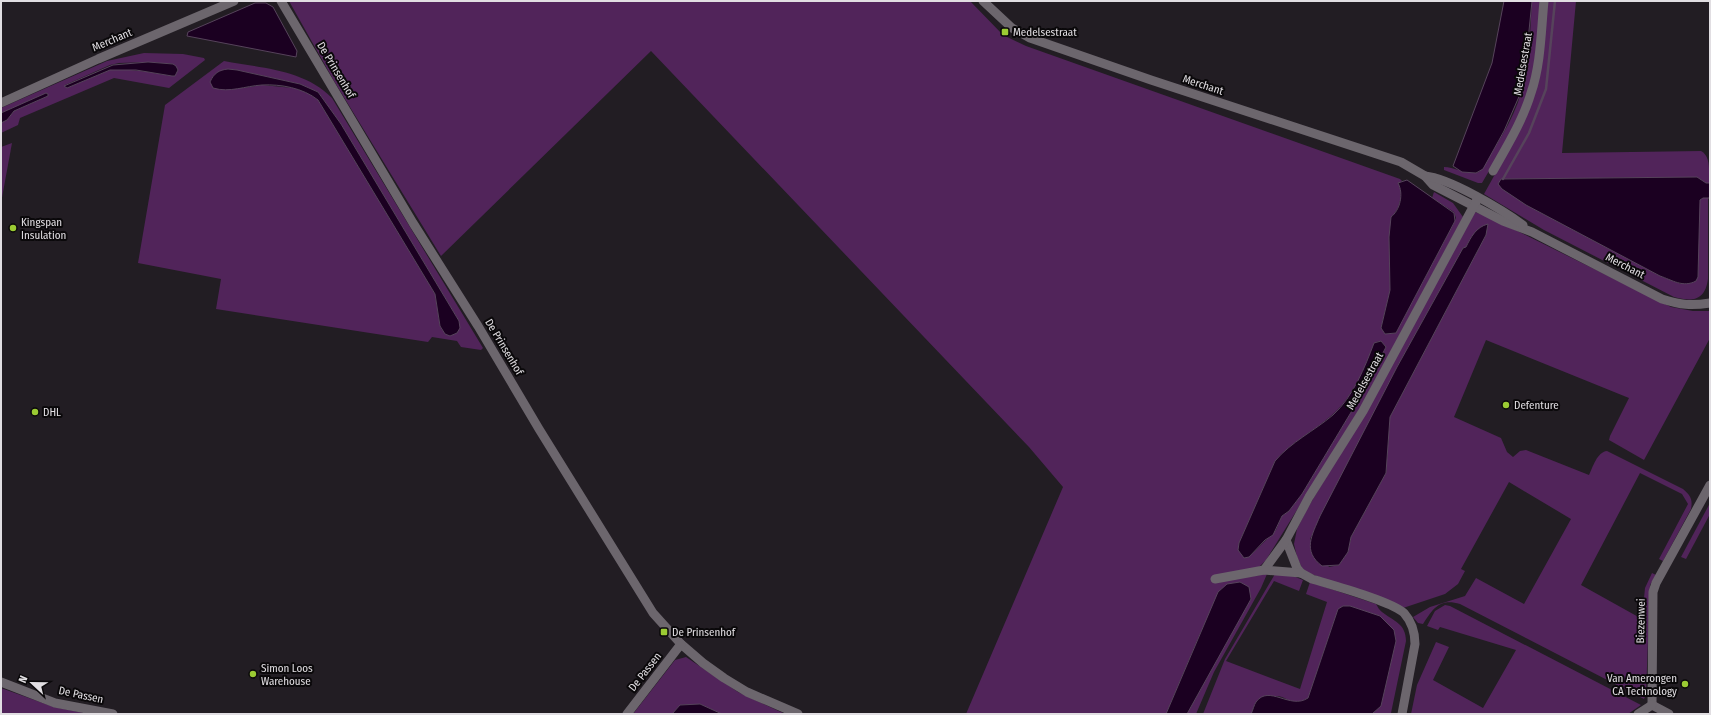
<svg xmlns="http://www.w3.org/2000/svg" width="1711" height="715" font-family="'Fira Sans Condensed',sans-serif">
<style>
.green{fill:#51245a;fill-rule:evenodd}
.water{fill:#1b0021;stroke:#56435b}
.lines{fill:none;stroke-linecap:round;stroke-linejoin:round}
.stream{stroke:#56435b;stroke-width:2.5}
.street{stroke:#6c666d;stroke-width:9}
.poi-dot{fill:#9bcb33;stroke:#0a080a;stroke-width:1.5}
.labels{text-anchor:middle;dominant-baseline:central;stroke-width:4;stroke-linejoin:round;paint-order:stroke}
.poi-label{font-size:11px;fill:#e1dee2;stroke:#0a080a;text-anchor:start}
.street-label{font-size:11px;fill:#e1dee2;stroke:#0a080a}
</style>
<rect width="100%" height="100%" fill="#221d23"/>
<!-- green -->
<g class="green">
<path d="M289,1h681l33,34 23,11 374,133 2,2 -3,2c4,11 1,26 -8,34l-1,73 -9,38 4,6 11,-1 57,-108 3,-7 -2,-6 -22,-14 2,-6 19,11 10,14 -101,188 -96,155 -7,7 -26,12 34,-5 -6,14 -47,84 -18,42h-9l64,-115 -18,-16 -12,6 -22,47 -33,78h-200l97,-227 -34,-40 -378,-396 -210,205 -107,-175zM1381,341l5,6 -27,52 -57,95 -13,17 -7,5 -6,14 -27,27 -10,-14 36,-82c15,-18 39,-30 57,-46 21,-18 33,-48 44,-73z"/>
<path d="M1532,1h8c-2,29 -3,60 -11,88 -10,33 -30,65 -47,94h-4l-34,-13v-3c12,0 23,9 35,5 16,-24 34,-51 42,-79 9,-29 9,-62 11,-92z"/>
<path d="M1547,1h29l-14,152 139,-2c10,5 8,21 8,32h-3l-9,-6 -196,2 25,26 134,71 21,8 19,-84 3,-2h5v81c-3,22 -16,23 -34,18l-130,-67 -60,-36 36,-65z"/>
<path d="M144,53l39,1 21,4 1,2 -36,28 -55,-10 -94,40 -2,7 -17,8v-10l6,-3 7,-9 34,-15 -1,-3 -46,20v-5l106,-47zM148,62l25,2 -1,12c-21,-3 -41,-8 -62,-6l-43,18 -2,-3 45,-20 9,-2z"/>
<path d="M224,61c37,7 80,8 108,37l151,250 -2,2 -20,-3 -4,-6 -25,-4 -4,5 -212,-33 5,-30 -83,-16 27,-158zM237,70l63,14 18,8 23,32 118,197 -17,9 -2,-4 -5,-32 -117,-194 -10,-7 -15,-5 -31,-3 -19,3 -33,-6 2,-4z"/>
<polygon points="12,143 1,203 1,147"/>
<path d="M1475,212l18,7 178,88 22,4h17v27l-66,122 -35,-20 1,-4 19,-38 -143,-58 -32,77 47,21 6,14 6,5 7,-6 6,-1 63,25c4,-8 8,-23 18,-24l76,38c7,6 10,10 8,20l-28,52 -4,-2 29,-55 -6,-10 -42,-21 -59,112 61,34 3,-31 7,-15 4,2 -6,10 -4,109 -2,5 -184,-95c-21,-6 -27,5 -37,20l-5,-1 -5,-6 17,-10 35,-11 11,-18 48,26 47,-85 -62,-37 -48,87 4,2 -7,13 -13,10 -42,14 -97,-36 -4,-4 -5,-11 -3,-13 3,-15 10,-20 61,-101zM1486,235l-96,182 -4,56 -35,64 -3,15 -9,13 -10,2 -19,-28 87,-172 66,-119 3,-1 6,-11z"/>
<polygon points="1710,503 1710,514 1686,559 1681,557"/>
<path d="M1275,574l18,2 10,4 -4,11 -25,-10 -48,80 74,28 27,-87 -21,-8 4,-12 66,22c2,3 3,6 6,8 11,9 24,11 24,29l-15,72 -19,1 9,-8 -31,-100h-7l-5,4 -30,88c-17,11 -20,-3 -33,-2 -6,0 -14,4 -19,6l-5,12h-48l22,-55z"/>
<polygon points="1445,605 1450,606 1641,705 1628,714 1411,714 1417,685 1436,642 1449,647 1433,680 1483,708 1516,650 1440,627 1438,630 1427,626 1435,611"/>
<polygon points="686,657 738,692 785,714 722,714 700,704 680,705 672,714 633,714 675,660"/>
<polygon points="1,688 54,707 89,714 3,714 1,713"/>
</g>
<!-- water -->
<g class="water">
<polygon points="1504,1 1532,1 1524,80 1521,92 1504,131 1483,169 1476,173 1462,172 1453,166 1492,63"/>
<polygon points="255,3 266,3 273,7 297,51 296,57 187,36 188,32"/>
<polygon points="148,62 173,64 176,66 178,70 175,76 172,76 136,70 110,70 67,88 64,86 113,65"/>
<path d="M228,69l9,1 63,14 18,8 23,32 118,197 1,7 -3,5 -7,3 -5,-2 -5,-8 -5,-32 -117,-194c-15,-12 -37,-16 -56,-15 -17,1 -32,8 -49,3l-3,-6c4,-9 9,-12 18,-13z"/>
<polygon points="46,93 48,94 48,96 14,111 7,120 1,123 1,113"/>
<path d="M1697,177l9,6h4v15h-7l-3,2 -2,77 -2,4c-13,7 -24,-1 -36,-5l-134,-71 -24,-16 -4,-5 3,-5z"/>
<path d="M1407,180l47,33 1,8 -59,112 -11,1 -4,-6 9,-38 -1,-53 2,-20c9,-7 13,-23 7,-34z"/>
<path d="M1488,224l-2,11 -96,182 -4,56 -35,64 -3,15 -9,13 -17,1c-20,-15 -10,-31 -2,-50l77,-149 66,-119 3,-1c5,-10 10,-20 22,-23z"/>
<path d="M1381,341l5,6 -27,52 -57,95 -13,17 -7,5 -9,19 -8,5 -16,17 -5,1 -6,-8 1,-7 36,-82c16,-19 39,-30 58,-46 20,-18 32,-48 41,-72z"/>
<polygon points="1240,582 1249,587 1251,599 1187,714 1166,714 1218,592 1227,584"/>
<path d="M1343,606h7l30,10 14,14 2,11 -15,65 -9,8h-121c2,-4 3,-9 5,-12 13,-18 34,8 52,-4l30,-89z"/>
<polygon points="700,704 722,714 672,714 680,705"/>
</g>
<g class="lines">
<!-- stream -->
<polyline class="stream" points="1503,179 1529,133 1546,89 1555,1"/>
<!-- street -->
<g class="street">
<polyline points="281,1 413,223 478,326 539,429 653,613 681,644 703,663 724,678 747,692 798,714"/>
<path d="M983,1l29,27 18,10 121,42 250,82 24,14 8,9 70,36 29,11 130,67c19,6 29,7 48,4"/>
<polyline points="1,103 98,59 234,1"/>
<path d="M1493,171c14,-25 30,-51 38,-78 10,-29 10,-62 13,-92"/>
<path d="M1425,176c24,2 78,34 98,49"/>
<path d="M1286,540l11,28 4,5 11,6c20,6 79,22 92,34 8,9 11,19 11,31l-13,70"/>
<polyline points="1264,570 1286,540 1309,497 1363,411 1478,198"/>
<polyline points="1215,579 1264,570 1301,573"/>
<polyline points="1,682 55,703 113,714"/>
<polyline points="1652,705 1653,592 1656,583 1710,485"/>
<polyline points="1652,705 1669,714"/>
<polyline points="627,714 681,644"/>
<polyline points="1638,714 1652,705"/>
</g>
</g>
<!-- markers -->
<g class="poi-dot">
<rect x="1001" y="28" width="8" height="8" rx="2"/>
<circle cx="13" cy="228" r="4"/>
<circle cx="1506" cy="405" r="4"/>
<circle cx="35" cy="412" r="4"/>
<rect x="660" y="628" width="8" height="8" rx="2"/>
<circle cx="253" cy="674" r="4"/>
<circle cx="1685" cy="684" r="4"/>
</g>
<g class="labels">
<!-- poi labels -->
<g class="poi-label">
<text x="1013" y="32">Medelsestraat</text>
<text x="21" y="222">Kingspan<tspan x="21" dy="13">Insulation</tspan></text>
<text x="1514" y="405">Defenture</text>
<text x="43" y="412">DHL</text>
<text x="672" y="632">De Prinsenhof</text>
<text x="261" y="668">Simon Loos<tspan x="261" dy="13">Warehouse</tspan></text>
<text x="1677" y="678" text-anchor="end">Van Amerongen<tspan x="1677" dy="13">CA Technology</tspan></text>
</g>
<!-- street labels -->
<g class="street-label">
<text transform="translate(112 40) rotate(-23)">Merchant</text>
<text transform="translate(1523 64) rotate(-80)">Medelsestraat</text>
<text transform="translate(336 70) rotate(59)">De Prinsenhof</text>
<text transform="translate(1203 85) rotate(18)">Merchant</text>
<text transform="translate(1625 266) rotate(27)">Merchant</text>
<text transform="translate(504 347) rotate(59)">De Prinsenhof</text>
<text transform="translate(1365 381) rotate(-61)">Medelsestraat</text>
<text transform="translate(1641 621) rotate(-89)">Biezenwei</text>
<text transform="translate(645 672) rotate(-52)">De Passen</text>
<text transform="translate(81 695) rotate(12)">De Passen</text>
</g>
</g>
<!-- border -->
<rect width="1711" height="715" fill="none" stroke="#e1dee2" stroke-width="4"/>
<!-- north arrow -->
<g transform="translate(32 683) rotate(292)" stroke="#0a080a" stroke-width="3" paint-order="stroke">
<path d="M0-3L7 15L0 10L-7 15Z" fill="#e1dee2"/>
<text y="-6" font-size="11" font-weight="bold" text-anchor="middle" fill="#e1dee2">N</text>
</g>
</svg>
